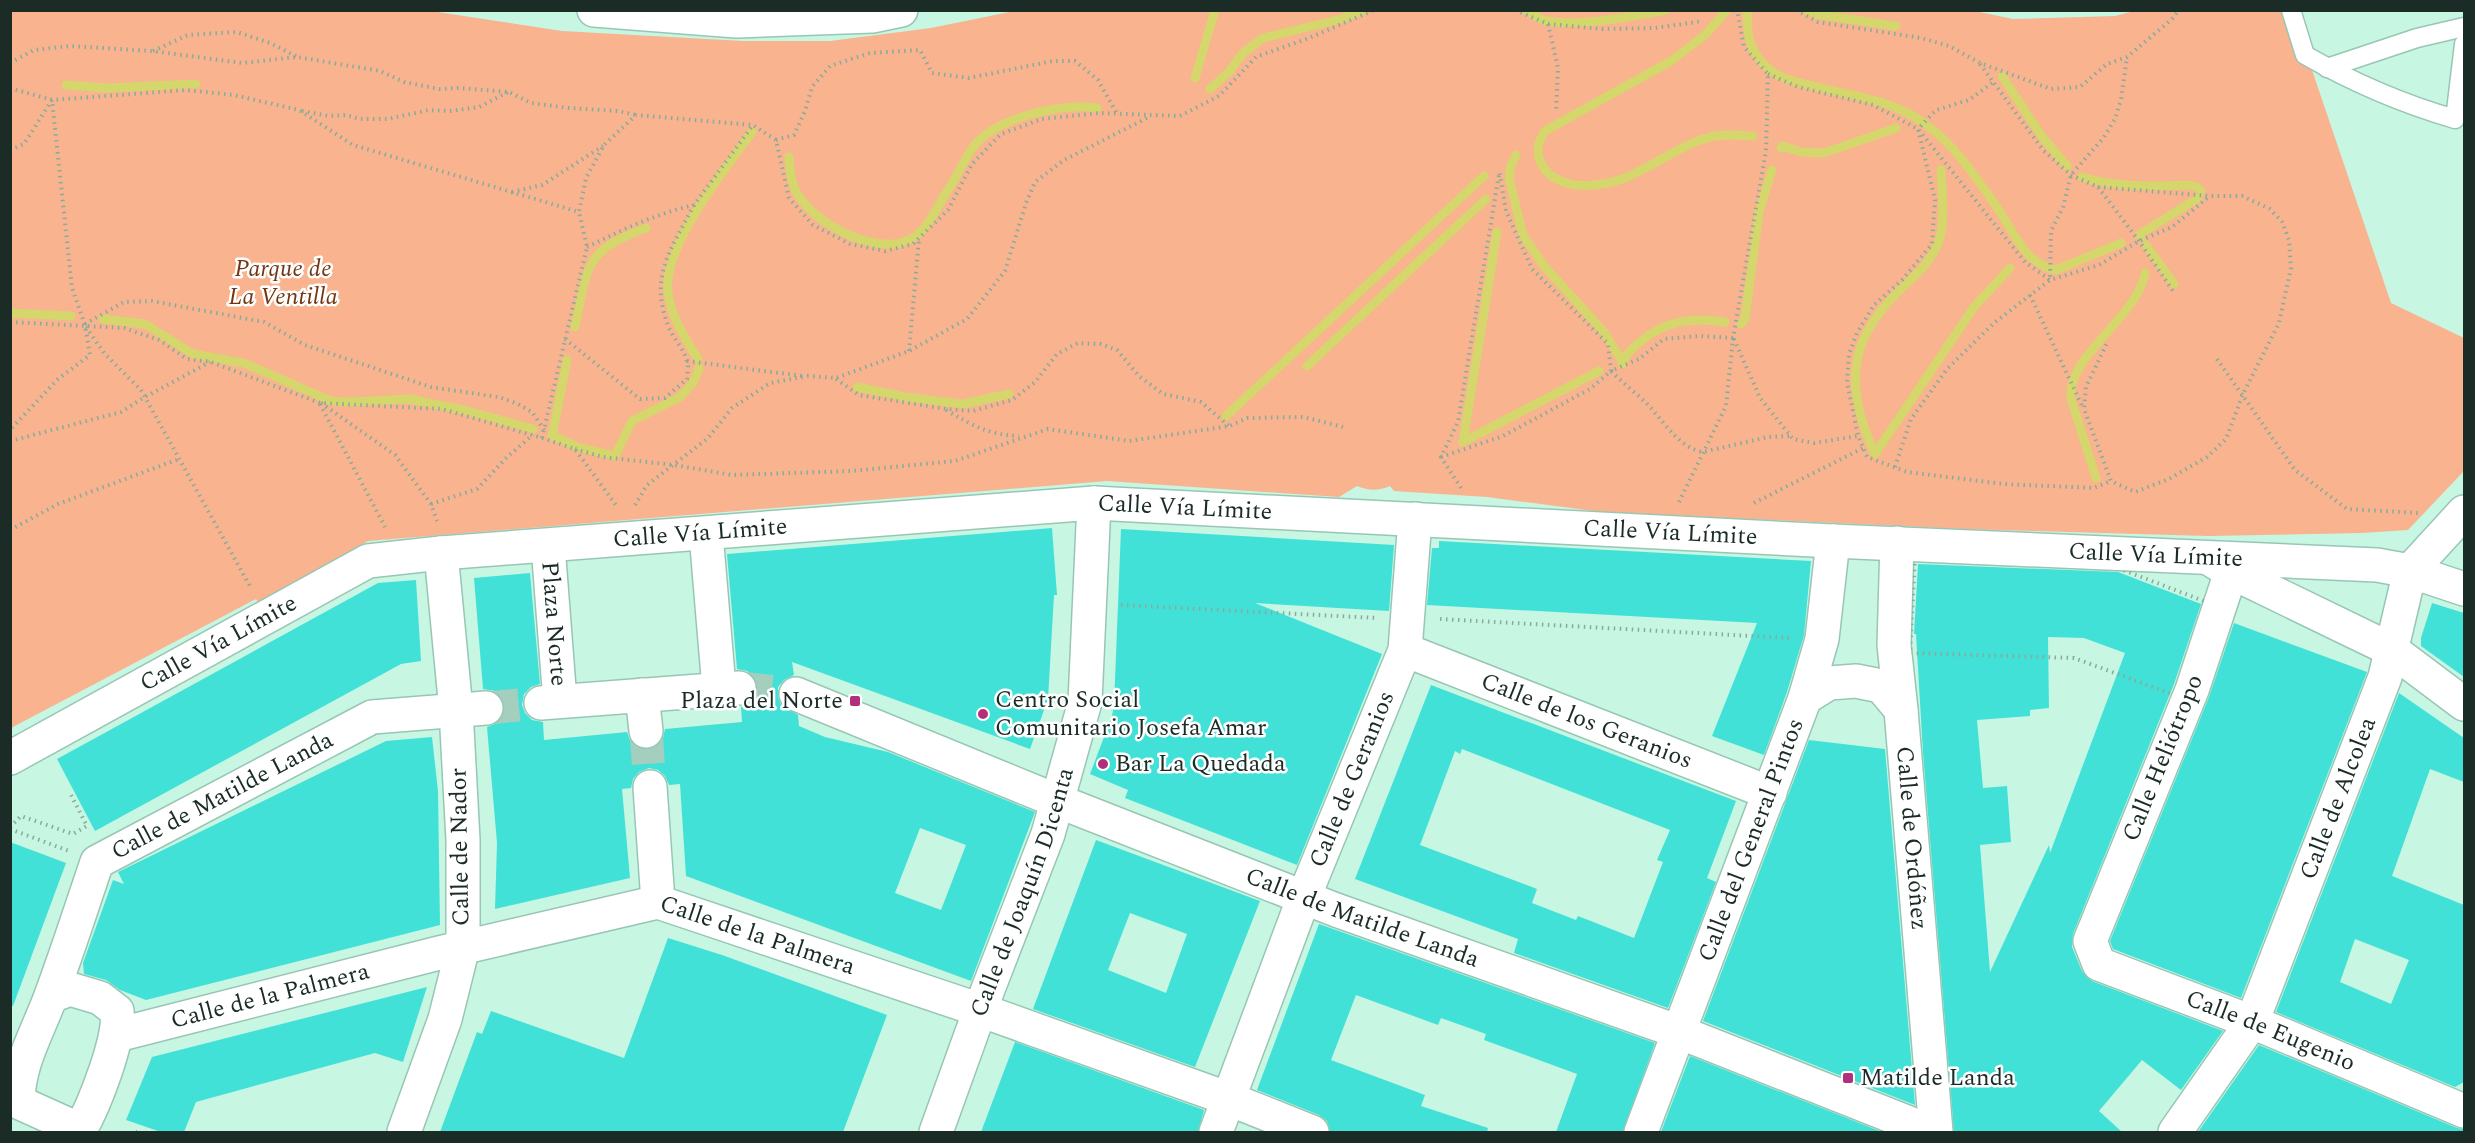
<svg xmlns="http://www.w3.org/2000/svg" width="2475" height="1143" font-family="Spectral,serif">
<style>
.green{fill:#f9b38e}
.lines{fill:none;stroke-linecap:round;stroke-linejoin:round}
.stream{stroke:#d5d66c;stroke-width:9}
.building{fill:#42e1d8;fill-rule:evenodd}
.street-tunnel{stroke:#a4cebd;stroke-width:33;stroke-dasharray:33 16;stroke-linecap:butt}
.lane-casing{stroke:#99c6b4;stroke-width:21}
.street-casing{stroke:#99c6b4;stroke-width:36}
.primary-casing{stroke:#99c6b4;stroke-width:36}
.path{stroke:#87ab9d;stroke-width:4;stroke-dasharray:1.5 4.5;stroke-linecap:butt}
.lane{stroke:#fff;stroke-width:18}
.street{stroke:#fff;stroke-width:33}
.primary{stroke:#fff;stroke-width:33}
.poi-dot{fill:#b1307b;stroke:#fff;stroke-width:2}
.labels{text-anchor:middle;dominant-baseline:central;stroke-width:5;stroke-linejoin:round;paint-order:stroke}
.park-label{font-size:24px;font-style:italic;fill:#713712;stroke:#fff}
.street-label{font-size:24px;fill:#1a2c25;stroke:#fff}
.poi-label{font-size:24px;fill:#1a2c25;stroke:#fff;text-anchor:start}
</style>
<rect width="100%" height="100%" fill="#c7f6e3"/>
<!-- green -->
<path class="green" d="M1019,10h951l43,9 102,-3 23,-6 154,1 99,292 73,35v133l-56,59 -46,3 -154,3 -245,-7 -362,-17 -114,-15 -93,-6 -4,-5c-12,5 -20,5 -33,0l-18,11 -232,-16 -739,60 -110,61 -2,-3 -245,129v-717h420l131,20 181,10h87l101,-13z"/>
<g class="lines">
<!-- stream -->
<g class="stream">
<path d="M1526,10c6,3 14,10 20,11 33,6 87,-5 120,-11"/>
<path d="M1727,10l-22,25 -34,26 -126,70c-7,11 -10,21 -3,34 7,13 21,18 34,20 53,5 81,-30 127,-46 16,-6 34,-4 50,-3"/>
<path d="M1747,10c1,9 0,19 2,28 2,10 10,23 19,30 10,10 28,14 41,17 38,10 80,14 112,36 31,20 54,55 75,85 18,25 27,57 60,64l65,-27"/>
<polyline points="1807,10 1815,14 1896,26"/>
<polyline points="2002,76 2043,138 2067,166"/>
<polyline points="1195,78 1215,10"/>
<polyline points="66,85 106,88 196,84"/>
<polyline points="1210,89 1229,72 1243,53 1263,38 1341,19 1363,10"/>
<polyline points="1781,148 1782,146 1801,152 1824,153 1896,128"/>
<polyline points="1516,155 1511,165 1509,178 1523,235 1544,266 1604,332 1622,361"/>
<path d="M789,157c1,13 2,28 10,39 18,30 83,63 115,41 15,-10 23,-30 32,-44 10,-15 18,-33 28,-47 23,-29 88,-43 123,-38"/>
<path d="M2082,177c35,11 71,9 107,8l8,2 4,4"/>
<polyline points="2141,237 2140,234 2198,198"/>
<polyline points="2146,245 2174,284"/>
<polyline points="10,313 71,316"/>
<polyline points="103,319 145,324 193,354 244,363 331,401 350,402 409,399 464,410 533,429"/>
<polyline points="1741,324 1745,319 1759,212 1772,170"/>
<path d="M575,327c13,-60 8,-76 71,-99"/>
<path d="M698,359c-13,-21 -27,-42 -30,-67 -6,-45 58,-124 84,-160"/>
<path d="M1622,364c3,-9 10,-16 18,-22 26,-22 52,-25 85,-20"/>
<polyline points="1307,366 1486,199"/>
<polyline points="857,387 905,397 962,404 1009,394"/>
<polyline points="1226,416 1484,176"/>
<polyline points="552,436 567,360"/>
<polyline points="556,437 578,447 615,456 632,421 680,397 693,383 699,368"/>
<polyline points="1463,442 1497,232"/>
<polyline points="1463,442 1599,371"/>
<path d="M1875,454c-28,-61 -30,-109 20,-159 17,-18 33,-27 43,-52 8,-18 4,-52 3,-73"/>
<polyline points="1875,454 1974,307 2010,268"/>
<path d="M2096,478l-25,-79c-5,-43 67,-82 74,-126"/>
</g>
</g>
<!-- building -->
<g class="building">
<path d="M1052,528l5,67h-3l-6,104 -18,50 -238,-87 2,13 -10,5 -6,7v10l3,8 17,10 1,11 26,11 63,15 147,60 -64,169 -285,-105 -6,-92 -11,1 -4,-9 -7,-6 -9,-2 -10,4 -6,7 -2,9 -9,1 8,89 -135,31 2,-66 -10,-116 10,-4 6,-6 2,-10 -3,-9 -7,-7 -12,-2 -9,-111 56,-5 10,111 -9,3 -7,7 -2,11 3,8 7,7 11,2 1,18 83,-8 4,11 7,5 9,2 11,-4 5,-8 2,-9 77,-7 -1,-15 9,-4 6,-7 2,-10 -4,-9 -7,-6 -10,-2 -10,-115zM920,828l46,17 -25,65 -46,-17z"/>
<polygon points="1121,529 1394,545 1389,611 1255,603 1382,654 1297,865 1125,798 1128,790 1090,774 1112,716 1114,705"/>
<polygon points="1439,541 1811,561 1804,635 1787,692 1764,755 1712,736 1757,623 1427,605 1432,548 1439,548"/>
<path d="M1918,564l200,8 83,32 -27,80 -101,250 -1,13 10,24 10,10 131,50 -42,59 -39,-30 -43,51 23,21h-168l-31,-379 -7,-119h-2zM2048,637l36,1 41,15 -75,200 -1,-8 -59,127 -10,-127 31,-3 -4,-56 -24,2 -6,-68 53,-4v-6l19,-2z"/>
<polygon points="416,580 421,661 401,664 95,831 57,759 378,583"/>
<polygon points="2432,603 2464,613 2464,677 2421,646 2421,638"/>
<polygon points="2234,623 2367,672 2241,998 2113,949 2110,941 2209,697"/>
<path d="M1431,685l305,116 -29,77 9,4 -48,126 -154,-55 4,-14 -163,-60zM1462,749l208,81 -13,30 6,2 -29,76 -56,-22 -2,4 -44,-17 5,-14 -117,-44 35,-94 5,3z"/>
<path d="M2399,693l65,45v44l-34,-13 -38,107 72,29v177l-9,5 -179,-75zM2355,939l54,21 -18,44 -51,-22z"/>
<polygon points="432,737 438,791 440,925 146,1000 120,990 106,980 84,974 83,963 113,880 124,884 118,872 386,741"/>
<polygon points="1809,740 1885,749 1915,1105 1703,1021"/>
<path d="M1096,840l164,61 -65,166 -162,-58zM1130,913l57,21 -21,59 -58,-23z"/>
<polygon points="10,842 66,863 13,1006 10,1005"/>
<polygon points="1319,924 1655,1043 1623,1132 1556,1132 1577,1074 1484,1040 1486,1034 1441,1018 1438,1025 1356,995 1331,1060 1425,1095 1421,1106 1488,1128 1487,1132 1330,1132 1327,1121 1319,1115 1257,1090"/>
<polygon points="668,938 722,955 887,1015 843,1132 440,1132 477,1032 482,1034 491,1011 624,1058"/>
<polygon points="427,987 403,1062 375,1053 196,1102 184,1132 161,1132 126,1120 152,1057"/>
<polygon points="1015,1042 1204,1110 1198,1132 981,1132"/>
<polygon points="2259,1045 2457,1128 2464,1129 2464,1132 2198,1132"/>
<polygon points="1690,1056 1882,1132 1661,1132"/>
</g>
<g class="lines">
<!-- street-tunnel -->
<g class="street-tunnel">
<polyline points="739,688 796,694"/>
<polyline points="486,708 541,703"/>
<polyline points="646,731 650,787"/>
</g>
<!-- lane casing -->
<g class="lane-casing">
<g id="lane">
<path d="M2291,10l14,45c47,27 98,49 150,64l9,-75"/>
<polyline points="2327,68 2417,38 2464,27"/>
</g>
</g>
<!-- street casing -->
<g class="street-casing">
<g id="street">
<polyline points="706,534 719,688"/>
<path id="s1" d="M1897,543l-3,102 7,65 35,422"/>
<path id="s2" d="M548,546l12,155"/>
<polyline points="2213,561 2231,572 2392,650 2464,704"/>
<path id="s3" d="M2231,572l-39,118 -102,251 9,23 158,60 207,87"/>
<path id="s4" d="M1405,650l365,143"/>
<path id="s5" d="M796,694l249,102 291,114 343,122 253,100"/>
<polyline points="642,695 646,731"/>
<polyline points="1805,698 1829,683 1856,681 1881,686 1901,710"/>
<polyline points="541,703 739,688"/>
<path id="s6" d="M10,758l358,-197 73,-8 653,-50 739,38 544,24 33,6 54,18"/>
<polyline points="650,787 658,902"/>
<path id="s7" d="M51,996l19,-7 30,9 17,13c4,27 -23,95 -37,119l-62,-28c0,-40 21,-72 34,-109 16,-43 30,-87 45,-131l275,-145 114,-9"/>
<path id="s8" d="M117,1035l322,-82 219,-51 322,108 249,89 83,33"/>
<polyline points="404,1132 445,1019 463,947 463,840 456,710 441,553"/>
<path id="s9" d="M936,1132l44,-122 68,-176 37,-132 9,-199"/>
<path id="s10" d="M1216,1132l88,-235 101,-247 10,-131"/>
<path id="s11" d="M1641,1132l164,-434 17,-59 11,-98"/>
<path id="s12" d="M2175,1132l77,-110 133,-345 25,-106 54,-59"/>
</g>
</g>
<!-- primary casing -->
<g class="primary-casing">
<polyline id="primary" points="594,10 736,21 872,16 901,10"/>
</g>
<!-- path -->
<g class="path">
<polyline points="1515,10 1548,24 1558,68 1556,112"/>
<polyline points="1796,10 1818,22 1921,38 1949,46 1980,63 2051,89 2080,87 2107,64 2127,57 2172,19 2179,10"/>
<polyline points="1548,24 1602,29 1655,28 1703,21"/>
<polyline points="153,51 188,35 237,32 270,43 296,56"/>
<polyline points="10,63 34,50 70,46 152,51 242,63 297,57 380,71 404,82 439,89 459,88 509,92 531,103 568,108 618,111 636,115"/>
<polyline points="1980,64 2043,150 2071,175 2098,187 2139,241 2175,294"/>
<polyline points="1768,74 1798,87 1873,105 1918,129 2025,262 2050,280 2099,265 2139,241 2172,227 2210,196"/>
<polyline points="1992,83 1969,100 1936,110 1918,129 1935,200 1932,244 1902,280 1874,305 1857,333 1849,354 1847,382 1858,436 1867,457 1907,472 2003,484 2094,488 2111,481"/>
<polyline points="10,88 52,100 72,288 85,325 90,355 58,379 10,430"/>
<polyline points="302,111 329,116 346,115 360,119 388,119 429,110 450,111 479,107 508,92"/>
<polyline points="776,140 794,135 805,111 812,87 830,66 870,53 920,50 932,73 969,78 1053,61 1075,61 1098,80 1117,114"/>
<polyline points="10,150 24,144 52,100 186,90 234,95 299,110 353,145 579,212 586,178 604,145 636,115 753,125 776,140 789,198 813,225 850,244 885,251 913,244 948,210 972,164 1001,134 1042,119 1099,113 1180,116 1219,96 1256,57 1309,38 1374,10"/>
<polyline points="2098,187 2210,196 2242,196 2270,209 2282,222 2289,240 2291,268 2279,323 2243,394 2226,439 2207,457 2169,479 2135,492 2111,481 2084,409 2086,387 2107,343"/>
<polyline points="512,192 542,185 603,146"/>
<path d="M587,247c35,-17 68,-33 107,-42l59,-80"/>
<polyline points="2030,295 2083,408"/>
<polyline points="10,322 124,328 159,340 187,359 211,362 320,403 442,409 542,438 575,449 618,508"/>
<polyline points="85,324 124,302 152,301 264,322 305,345 431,387 498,397 518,404 532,412 544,430"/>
<polyline points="86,327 104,353 141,390 251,588"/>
<path d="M1733,338l-34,-2 -35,3 -25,20 -28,12c10,10 21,19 32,29 18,16 34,48 60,52l65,-15 22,-1"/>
<path d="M565,339l75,60 25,-1 22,-19c0,-5 2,-13 0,-18 -3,-12 -13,-22 -18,-33 -21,-52 2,-78 25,-123"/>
<polyline points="1734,339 1760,398 1793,439 1814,443 1858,436"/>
<polyline points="909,351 919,239"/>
<polyline points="2217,359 2295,470 2347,509 2419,513"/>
<polyline points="687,361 803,376"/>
<polyline points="836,379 859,395 946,409 973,411 1012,400 1035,382 1057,354 1078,343 1101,344 1117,350 1139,376 1163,394 1201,402 1229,426"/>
<polyline points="321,403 395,455 431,504 437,521"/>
<polyline points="320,404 385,527"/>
<path d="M946,410c26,15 42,25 73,26"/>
<polyline points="542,438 587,247 579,212"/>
<polyline points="10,441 121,412 145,397 210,362"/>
<polyline points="575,449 603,457 674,465 732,475 851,471 955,461 1048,429 1129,441 1230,426 1247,418 1304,417 1343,427"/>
<polyline points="1441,457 1503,436 1590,389 1611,371 1608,344 1532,269 1506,211 1499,170"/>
<polyline points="1895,467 1911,419 1947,369 1994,323 2050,280 2051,231 2063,207 2071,175 2104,137 2115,119 2121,100 2127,57"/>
<polyline points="1461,488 1441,457 1458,422 1499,174"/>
<polyline points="1679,502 1726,406 1733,338 1766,151 1768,74 1744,47 1737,10"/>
<polyline points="1754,503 1863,448"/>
<polyline points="431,504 477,489 507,457 533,435"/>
<polyline points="635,505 647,485 708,438 732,408 770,383 808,376 836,378 909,351 967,319 1005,271 1026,203 1035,182 1064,160 1147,118"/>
<polyline points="10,530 58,504 179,459"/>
<polygon points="1915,556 2110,565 2209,603 2210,607 2177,696 2074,658 1910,653"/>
<polyline points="1121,605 1377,618"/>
<polyline points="1440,619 1789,638"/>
<polyline points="10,827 21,816 73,834 87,826 71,795"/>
<polyline points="10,829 69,851"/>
<polyline points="136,1132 137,1132"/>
</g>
<!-- lane -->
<use href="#lane" class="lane"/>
<!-- street -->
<use href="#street" class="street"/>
<!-- primary -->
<use href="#primary" class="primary"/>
</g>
<!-- markers -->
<g class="poi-dot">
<rect x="849" y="695" width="12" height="12" rx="3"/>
<circle cx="983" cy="714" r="6"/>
<circle cx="1103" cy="764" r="6"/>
<rect x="1842" y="1072" width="12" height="12" rx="3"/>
</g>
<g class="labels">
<!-- park labels -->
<g class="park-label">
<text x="283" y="269">Parque de<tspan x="283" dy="28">La Ventilla</tspan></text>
</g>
<!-- street labels -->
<g class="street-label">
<text stroke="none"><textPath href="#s6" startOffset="1228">Calle Vía Límite</textPath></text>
<text stroke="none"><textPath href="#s6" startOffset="1714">Calle Vía Límite</textPath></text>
<text stroke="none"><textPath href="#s6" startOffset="742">Calle Vía Límite</textPath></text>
<text stroke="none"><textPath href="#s6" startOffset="2200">Calle Vía Límite</textPath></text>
<text stroke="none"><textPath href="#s2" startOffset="78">Plaza Norte</textPath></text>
<text stroke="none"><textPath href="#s6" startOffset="238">Calle Vía Límite</textPath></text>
<text stroke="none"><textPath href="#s4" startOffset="195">Calle de los Geranios</textPath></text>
<text transform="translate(2163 758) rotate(-68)">Calle Heliótropo</text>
<text stroke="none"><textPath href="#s10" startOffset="378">Calle de Geranios</textPath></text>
<text stroke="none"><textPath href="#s7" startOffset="662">Calle de Matilde Landa</textPath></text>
<text stroke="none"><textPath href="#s12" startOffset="374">Calle de Alcolea</textPath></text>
<text stroke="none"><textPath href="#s1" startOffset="296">Calle de Ordóñez</textPath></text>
<text stroke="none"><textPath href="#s11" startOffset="312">Calle del General Pintos</textPath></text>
<text transform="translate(460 847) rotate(-91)">Calle de Nador</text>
<text stroke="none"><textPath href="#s9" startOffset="255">Calle de Joaquín Dicenta</textPath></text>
<text stroke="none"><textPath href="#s5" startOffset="609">Calle de Matilde Landa</textPath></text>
<text stroke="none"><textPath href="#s8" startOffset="662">Calle de la Palmera</textPath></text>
<text stroke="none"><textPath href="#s8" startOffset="158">Calle de la Palmera</textPath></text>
<text stroke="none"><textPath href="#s3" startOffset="604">Calle de Eugenio</textPath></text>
</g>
<!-- poi labels -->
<g class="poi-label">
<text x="995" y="700">Centro Social<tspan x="995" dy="28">Comunitario Josefa Amar</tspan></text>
<text x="843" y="701" text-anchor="end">Plaza del Norte</text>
<text x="1115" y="764">Bar La Quedada</text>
<text x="1860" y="1078">Matilde Landa</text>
</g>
</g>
<!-- border -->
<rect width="2475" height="1143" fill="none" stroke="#1a2c25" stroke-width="24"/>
</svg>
